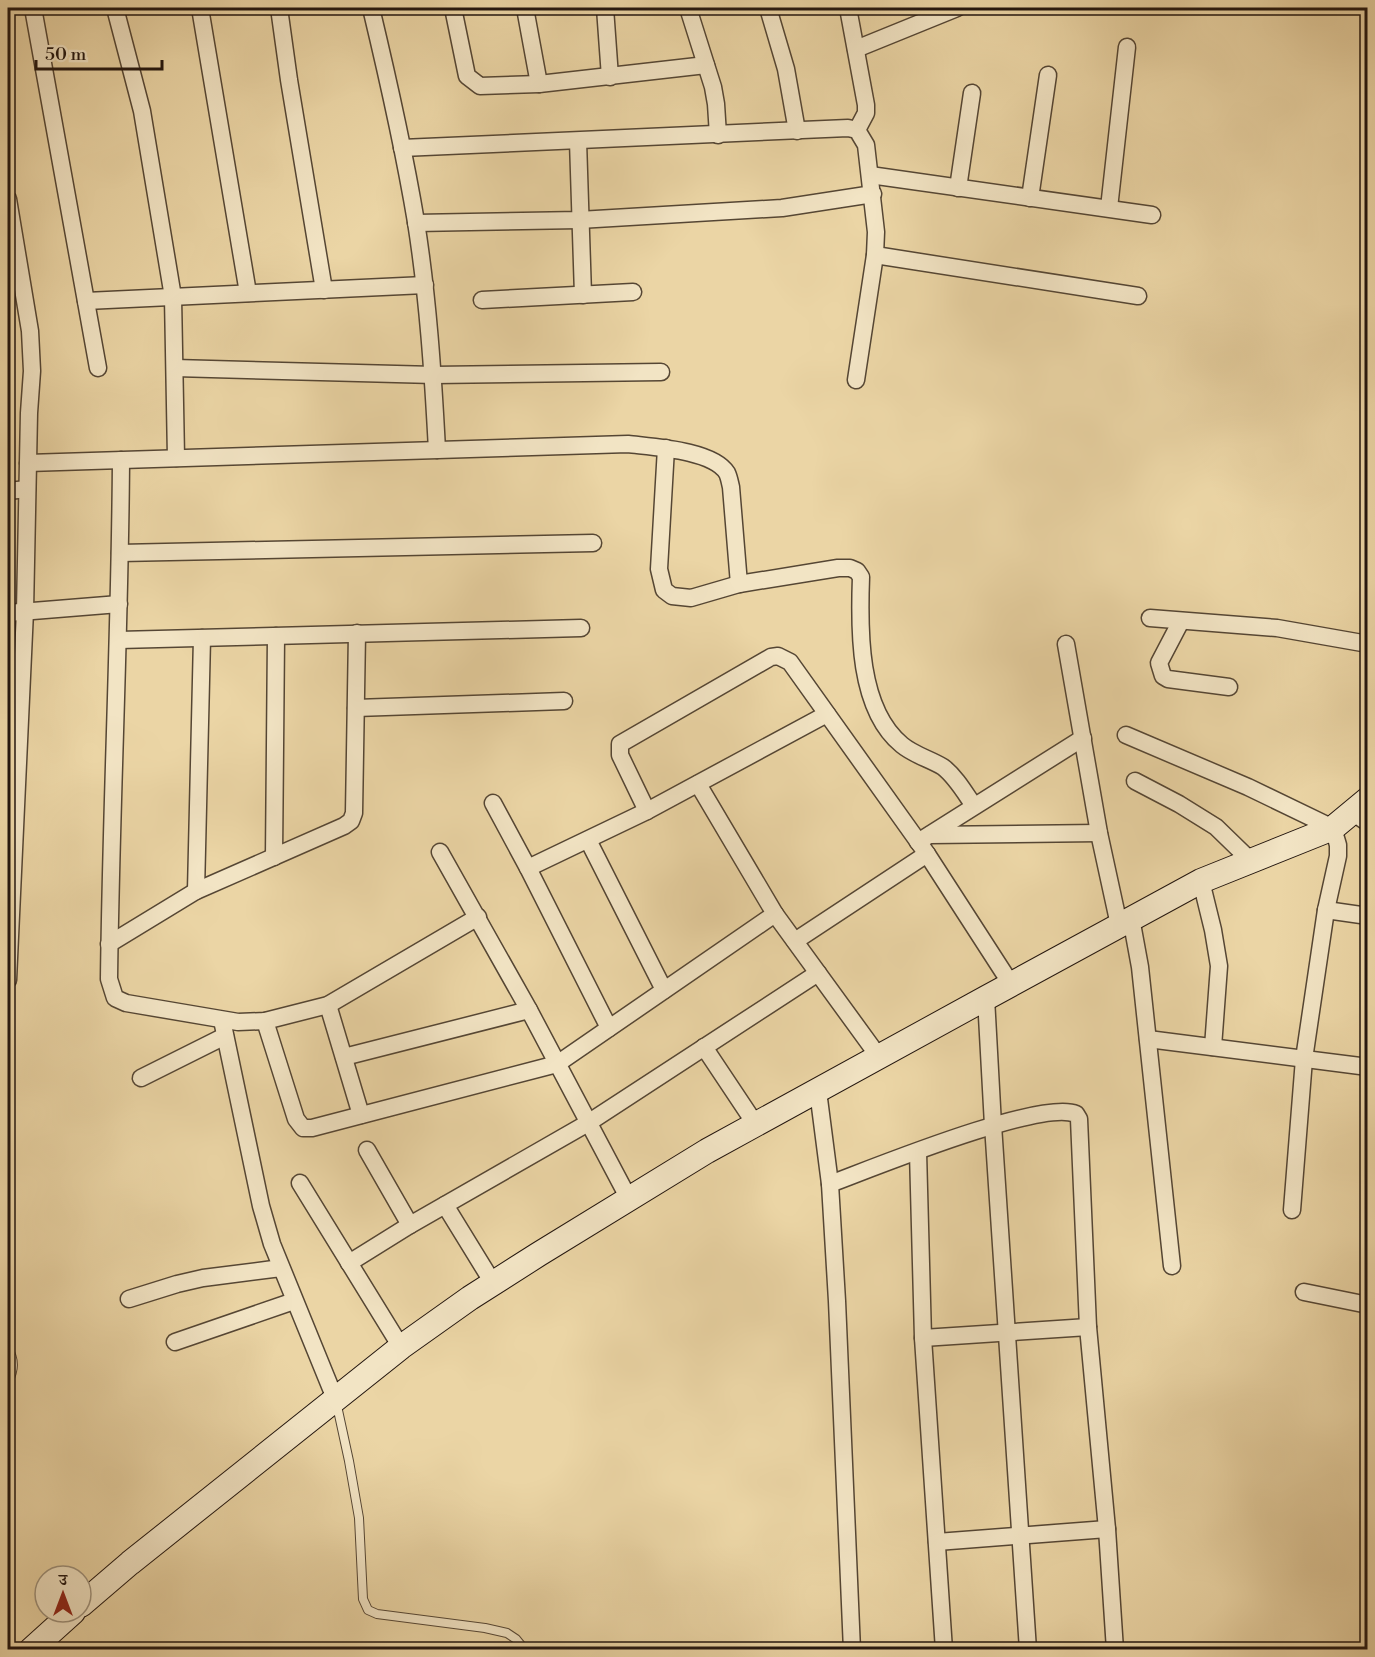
<svg xmlns="http://www.w3.org/2000/svg" width="1375" height="1657" font-family="'Libre Bodoni','Noto Serif Devanagari',serif">
<style>
.lines{fill:none;stroke-linecap:round;stroke-linejoin:round}
.service-casing{stroke:#554634;stroke-width:10}
.minor-casing{stroke:#554634;stroke-width:19}
.secondary-casing{stroke:#23160f;stroke-width:26}
.service{stroke:#f2e4c4;stroke-width:8}
.minor{stroke:#f2e4c4;stroke-width:16}
.secondary{stroke:#f2e4c4;stroke-width:24}
</style>
<rect width="100%" height="100%" fill="#ebd5a5"/>
<filter id="stains"><feTurbulence type="fractalNoise" baseFrequency=".00333" numOctaves="4"/><feColorMatrix values="0 0 0 0 .2 0 0 0 0 .09 0 0 0 0 .02 0 0 0 .5 -.17"/></filter>
<radialGradient id="worn" r=".72"><stop offset=".6" stop-color="#630" stop-opacity="0"/><stop offset="1" stop-color="#630" stop-opacity=".3"/></radialGradient>
<g class="lines">
<!-- service casing -->
<g class="service-casing">
<g id="service">
<path d="M8,1349c7,11 6,22 0,33"/>
<polyline points="336,1401 349,1461 359,1518 363,1599 368,1610 377,1614 485,1628 507,1633 516,1639 525,1650"/>
</g>
</g>
<!-- minor casing -->
<g class="minor-casing">
<g id="minor">
<polyline points="33,8 98,368"/>
<polyline points="115,8 142,111 173,297 176,458"/>
<polyline points="200,8 248,293"/>
<polyline points="279,8 289,80 324,290"/>
<path d="M371,8c17,71 33,142 45,214 12,76 17,152 21,228"/>
<polyline points="453,8 467,76 480,86 539,84 706,65"/>
<polyline points="525,8 539,84"/>
<polyline points="605,8 610,77"/>
<polyline points="688,8 713,87 716,104 718,135"/>
<polyline points="768,8 786,69 797,131"/>
<polyline points="848,8 866,105 866,113 857,130"/>
<polyline points="856,49 957,8"/>
<polyline points="578,141 583,295"/>
<polyline points="402,148 848,128 857,130 866,145 876,232 875,255 856,380"/>
<polyline points="870,175 1152,215"/>
<polyline points="958,188 972,93"/>
<polyline points="1030,198 1048,75"/>
<polyline points="8,199 30,331 32,371 29,413 25,611 8,980"/>
<polyline points="1109,208 1127,47"/>
<polyline points="416,223 579,220 782,208 873,194"/>
<polyline points="875,255 1138,296"/>
<polyline points="482,300 633,292"/>
<polyline points="86,301 425,285"/>
<polyline points="175,368 434,375 661,372"/>
<path d="M666,448l-7,121 5,21 8,6 19,2 48,-14 99,-16h12l7,3 4,6c-2,53 -3,132 41,168 12,10 28,14 41,22 13,10 22,26 31,39"/>
<path d="M121,460c-1,173 -10,346 -12,519l6,19 11,5 112,19 27,-1 63,-16 150,-88"/>
<path d="M28,463l600,-19c24,3 85,6 99,29 2,4 3,10 4,14l8,97"/>
<polyline points="8,491 27,489"/>
<polyline points="120,553 593,543"/>
<polyline points="8,613 119,604"/>
<polyline points="1150,618 1277,628 1368,644"/>
<polyline points="1181,621 1159,663 1163,676 1168,679 1229,687"/>
<polyline points="119,640 581,628"/>
<polyline points="1066,644 1099,833 1119,925"/>
<polyline points="356,708 564,701"/>
<polyline points="1126,735 1248,787 1333,828 1338,845 1338,856 1326,910 1304,1059 1292,1210"/>
<polyline points="1135,781 1179,804 1216,827 1251,861"/>
<polyline points="698,784 775,914 879,1057"/>
<polyline points="493,803 528,868 609,1028"/>
<polyline points="647,811 620,755 620,744 771,657 778,656 790,662 927,854 1011,984"/>
<polyline points="1352,812 1368,823"/>
<polyline points="930,835 1099,833"/>
<polyline points="588,840 664,990"/>
<polyline points="918,842 1083,738"/>
<polyline points="440,852 529,1010 629,1199"/>
<polyline points="274,857 276,636"/>
<polyline points="528,868 647,811 827,714"/>
<polyline points="1201,881 1213,930 1219,966 1213,1047"/>
<polyline points="196,891 202,638"/>
<polyline points="1326,910 1368,916"/>
<polyline points="1131,918 1140,967 1172,1266"/>
<polyline points="795,941 927,854"/>
<polyline points="109,944 196,891 344,826 351,821 354,813 357,633"/>
<polyline points="986,998 993,1125 1028,1650"/>
<polyline points="328,1005 361,1115"/>
<polyline points="222,1020 261,1206 272,1244 336,1401"/>
<polyline points="265,1021 296,1119 303,1128 312,1128 557,1064 775,914"/>
<polyline points="1148,1039 1368,1067"/>
<polyline points="704,1047 756,1125"/>
<polyline points="344,1057 529,1010"/>
<polyline points="141,1078 225,1036"/>
<polyline points="818,1091 830,1184 837,1301 852,1650"/>
<polyline points="367,1150 410,1225"/>
<polyline points="918,1152 923,1338 944,1650"/>
<polyline points="300,1183 401,1347"/>
<path d="M830,1184c43,-16 211,-85 246,-70l3,5 9,208 19,202 8,121"/>
<polyline points="445,1205 493,1283"/>
<polyline points="349,1263 410,1225 588,1123 818,973"/>
<polyline points="1304,1292 1368,1305"/>
<polyline points="129,1299 177,1284 203,1278 281,1268"/>
<polyline points="923,1338 1088,1327"/>
<polyline points="175,1342 294,1301"/>
<polyline points="937,1542 1107,1529"/>
</g>
</g>
<!-- secondary casing -->
<g class="secondary-casing">
<g id="secondary">
<polyline points="81,1605 130,1563 401,1347 470,1298 539,1254 707,1151 986,998 1201,881 1333,828 1368,799"/>
<polyline points="31,1650 73,1612"/>
</g>
</g>
<!-- service -->
<use href="#service" class="service"/>
<!-- minor -->
<use href="#minor" class="minor"/>
<!-- secondary -->
<use href="#secondary" class="secondary"/>
</g>
<!-- margin -->
<rect width="1375" height="1657" fill="none" stroke="#ebd5a5" stroke-width="30"/>
<rect x="9" y="9" width="1357" height="1639" fill="none" stroke="#23160f" stroke-width="3"/>
<rect x="15" y="15" width="1345" height="1627" fill="none" stroke="#23160f" stroke-width="1.5"/>
<!-- north arrow -->
<g transform="translate(63 1594)"><circle r="28" fill="#f2e4c4" stroke="#9f927c" stroke-width="1.5"/>
<path d="M0-4.5L10 22L0 15L-10 22Z" fill="#8f2418"/>
<text y="-9" font-size="16" font-weight="bold" text-anchor="middle" fill="#23160f">उ</text>
</g>
<!-- scale -->
<path d="M36 60v9h126v-9" fill="none" stroke="#23160f" stroke-width="3"/>
<text x="45" y="60" font-size="18" fill="#23160f" stroke="#f2e4c4" stroke-width="4.5" paint-order="stroke">50 m</text>
<rect width="100%" height="100%" filter="url(#stains)"/>
<rect width="100%" height="100%" fill="url(#worn)"/>
</svg>
